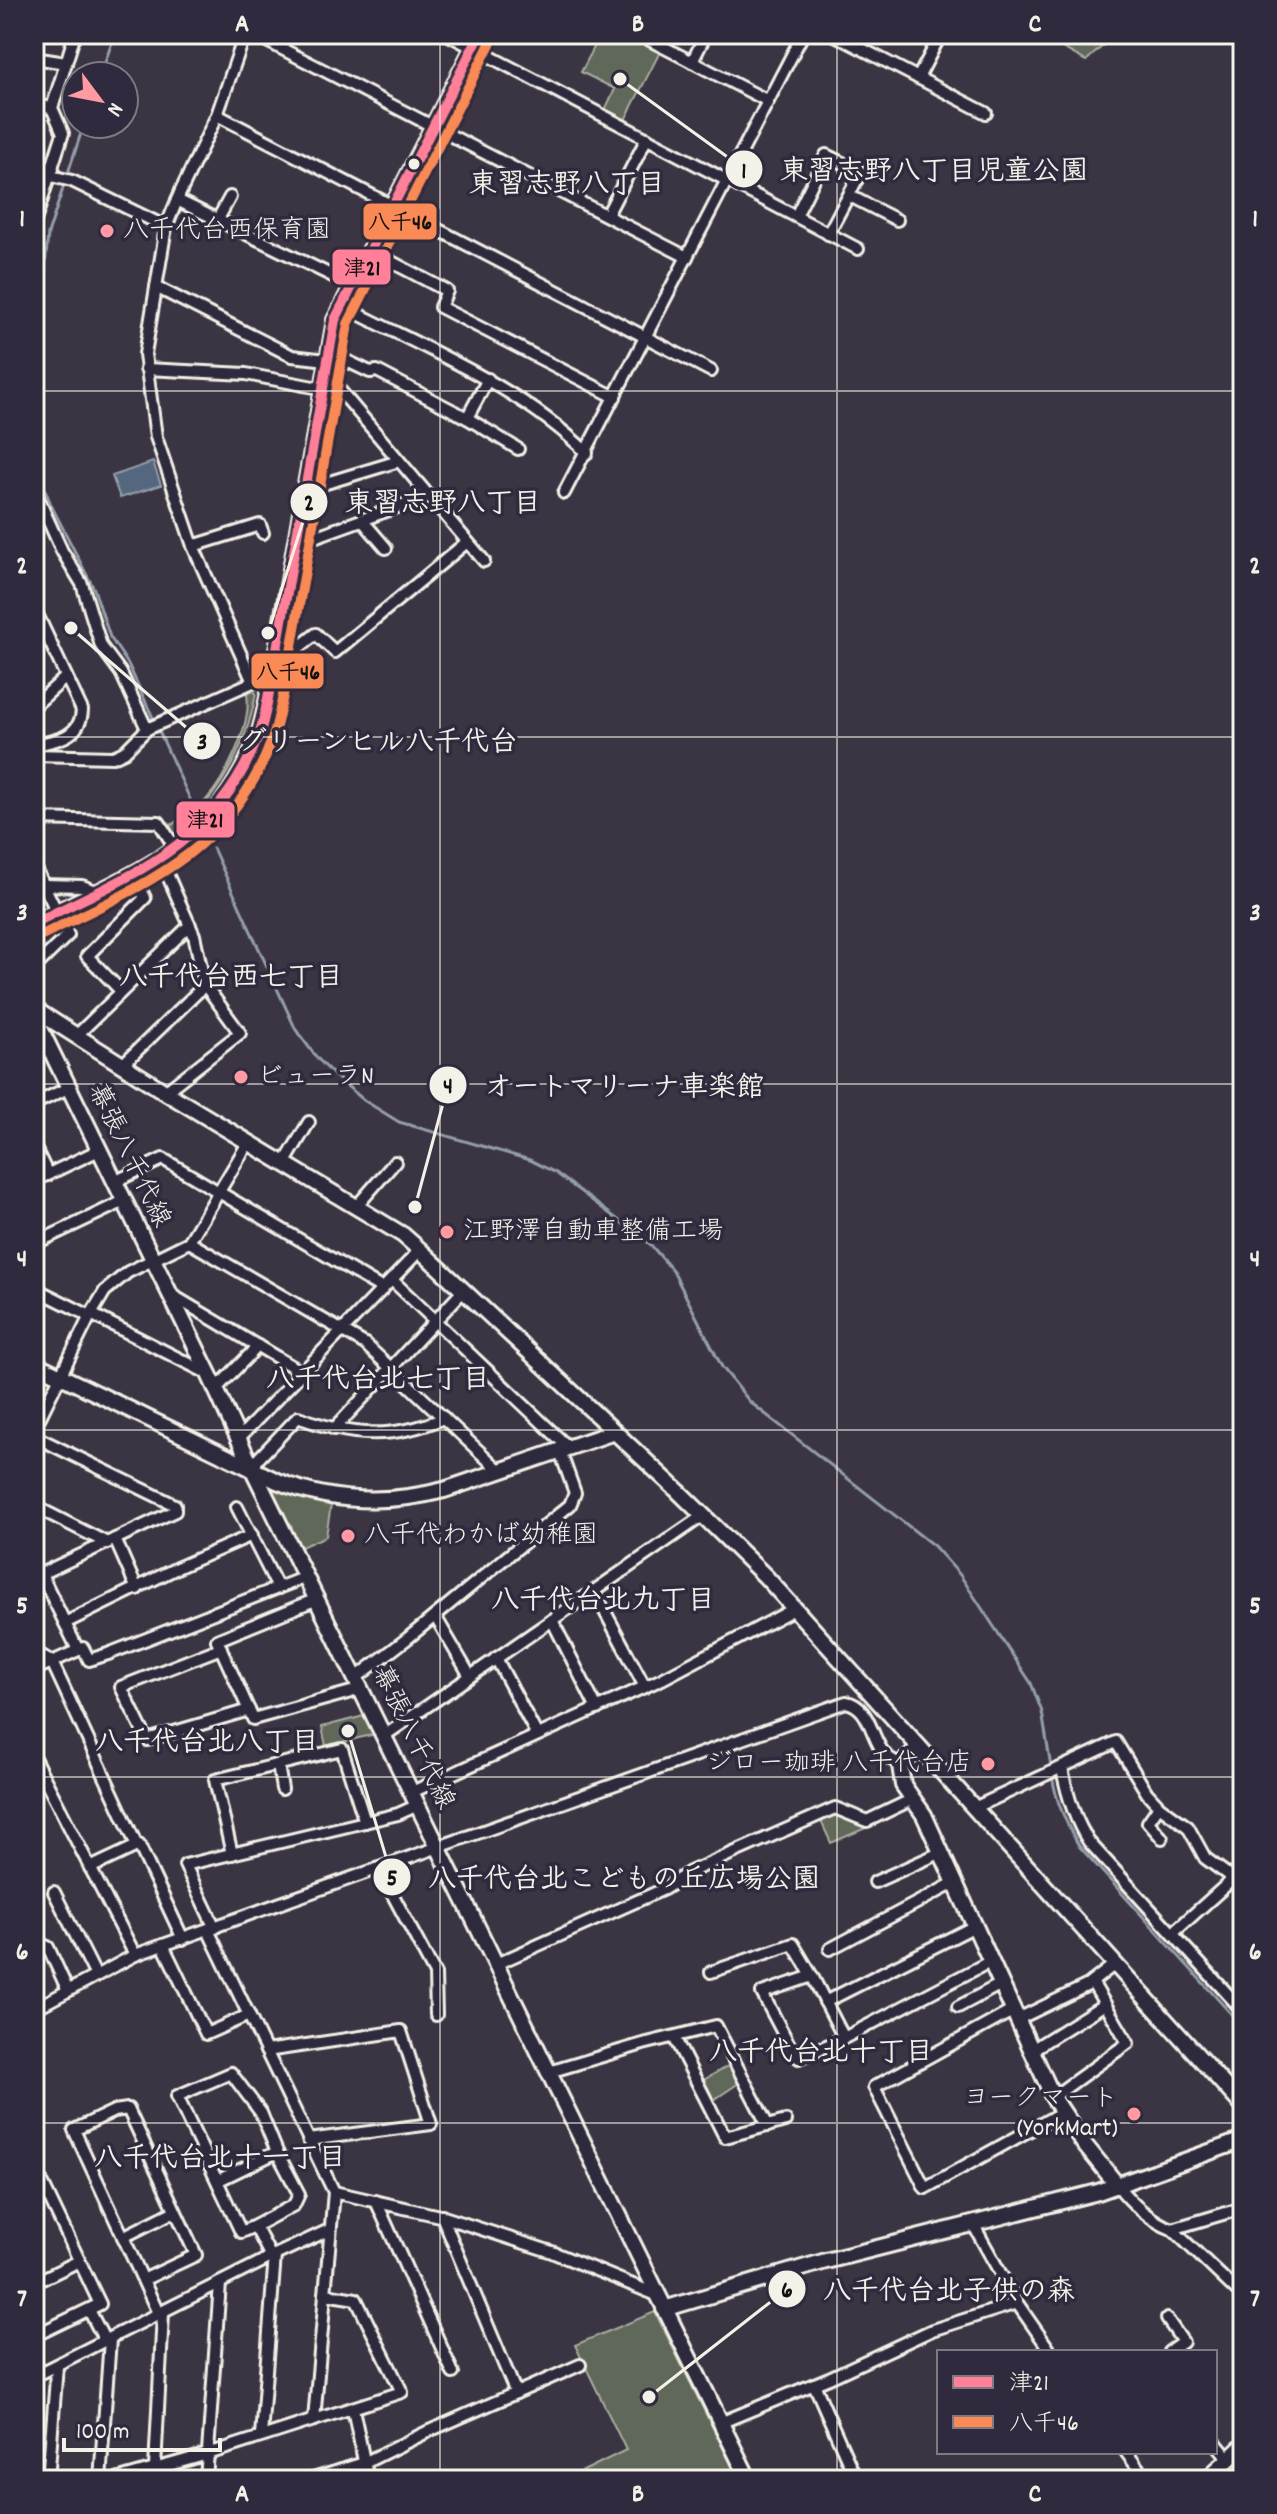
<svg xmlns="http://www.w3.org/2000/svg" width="1277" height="2514" font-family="Dekko,'Klee One',sans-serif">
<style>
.green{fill:#60675a;stroke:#aaaca1;stroke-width:2}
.water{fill:#54667f;stroke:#949ea9;stroke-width:2}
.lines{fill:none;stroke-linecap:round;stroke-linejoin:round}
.stream{stroke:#949ea9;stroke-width:3}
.street-casing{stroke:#f4f1e8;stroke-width:16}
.secondary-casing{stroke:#f4f1e8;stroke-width:20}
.street{stroke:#2f2a3d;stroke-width:10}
.secondary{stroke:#2f2a3d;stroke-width:14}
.bus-1-casing{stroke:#2f2a3d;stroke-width:16}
.bus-2-casing{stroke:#2f2a3d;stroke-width:16}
.bus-1{stroke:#ff8098;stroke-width:10}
.bus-2{stroke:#f98a56;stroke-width:10}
.grid{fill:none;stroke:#f4f1e8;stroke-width:2;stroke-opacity:0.55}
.bus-dot{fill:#f4f1e8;stroke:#2f2a3d;stroke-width:3}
.poi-dot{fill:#ff9aa2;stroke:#2f2a3d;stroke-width:3}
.labels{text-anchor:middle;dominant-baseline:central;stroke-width:7;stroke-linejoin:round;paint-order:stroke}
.poi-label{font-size:26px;fill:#f4f1e8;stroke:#2f2a3d;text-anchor:start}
.street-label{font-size:26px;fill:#f4f1e8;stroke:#2f2a3d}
.neighbourhood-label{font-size:28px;font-weight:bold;fill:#f4f1e8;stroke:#2f2a3d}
.leader{fill:none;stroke:#f4f1e8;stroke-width:3}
.callout-dot{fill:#f4f1e8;stroke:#2f2a3d;stroke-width:3}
.mark-label{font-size:24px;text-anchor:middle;font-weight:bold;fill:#111}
.callout-label{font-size:28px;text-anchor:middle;font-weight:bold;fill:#f4f1e8;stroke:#2f2a3d;stroke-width:7;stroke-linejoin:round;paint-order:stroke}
.line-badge{stroke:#2f2a3d;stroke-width:3}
.pale-badge-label{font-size:22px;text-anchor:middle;font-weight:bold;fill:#111}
.neatline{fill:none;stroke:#f4f1e8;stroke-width:3}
.grid-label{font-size:26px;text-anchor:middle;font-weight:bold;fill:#f4f1e8}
</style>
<rect width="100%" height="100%" fill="#3b3443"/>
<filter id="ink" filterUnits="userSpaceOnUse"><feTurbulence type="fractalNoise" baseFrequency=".0125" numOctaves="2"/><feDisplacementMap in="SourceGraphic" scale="16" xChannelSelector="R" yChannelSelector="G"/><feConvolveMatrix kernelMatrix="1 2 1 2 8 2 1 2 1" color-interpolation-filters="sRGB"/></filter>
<g filter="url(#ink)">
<!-- green -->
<g class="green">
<polygon points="601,34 629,34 661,50 624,122 604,112 615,89 581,72"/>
<polygon points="1037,34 1116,34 1086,61"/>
<path d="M254,691l2,2c-10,56 -38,108 -84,142l-10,-18 10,8 17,-15 3,3c4,-5 9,-9 14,-13 20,-23 46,-75 41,-106z"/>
<polygon points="274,1487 331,1505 326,1536 299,1548 271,1492"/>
<polygon points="364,1716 375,1734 326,1746 322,1727"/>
<polygon points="835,1813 868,1827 831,1843 820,1819"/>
<polygon points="731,2064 742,2081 712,2101 700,2082"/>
<polygon points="655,2312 739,2480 565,2480 626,2450 575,2345"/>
</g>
<!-- water -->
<polygon class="water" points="153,462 161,485 120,498 112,476"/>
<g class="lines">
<!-- stream -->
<g class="stream">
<polyline points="100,76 115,34"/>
<polyline points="34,334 43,290 48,234 84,124"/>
<polyline points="34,453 38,472 52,507 94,589 110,637 128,664 155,722"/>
<polyline points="158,729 194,808"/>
<polyline points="213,848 296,1030 317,1058 335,1076 365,1101 399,1122 530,1160 556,1173 650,1244 673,1271 722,1367 750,1402 934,1546 960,1575 1031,1683 1042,1712 1051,1767"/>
<path d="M1052,1775c4,27 14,48 27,71l164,181"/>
</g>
<!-- street casing -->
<g class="street-casing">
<g id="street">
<polyline points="245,34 217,115 180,193 166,227 145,354 156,437 193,546 253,682"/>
<polyline points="253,34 687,257"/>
<polyline points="447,34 858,249"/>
<polyline points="638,34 768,101"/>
<polyline points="833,34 986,113"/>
<polyline points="34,58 66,63"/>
<polyline points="692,62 706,34"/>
<polyline points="918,78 941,34"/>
<polyline points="34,105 52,108"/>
<polyline points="217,115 711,371"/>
<polyline points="34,169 39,167 53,169"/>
<polyline points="51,176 72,181 166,227"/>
<polyline points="850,196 897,220"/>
<polyline points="177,200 351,285"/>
<polyline points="607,215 647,138"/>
<polyline points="796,216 826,155 861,172 828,234"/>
<polyline points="218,219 230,197"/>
<polyline points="34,224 63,133 52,108 75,34"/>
<polyline points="369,250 447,291 440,307 615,397"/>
<polyline points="34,260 34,284"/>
<polyline points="156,287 292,356 327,360"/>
<path d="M341,305c84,44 177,80 246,148"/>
<polyline points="328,352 370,372 377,371 467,418 518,449"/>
<polyline points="146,369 246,374 324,389"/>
<polyline points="325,378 337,387 484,561"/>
<polyline points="467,418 488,379"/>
<polyline points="307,485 313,487 399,461"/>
<polyline points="34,489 62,551 82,584 101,646 121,673 147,729"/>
<polyline points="564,493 803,34"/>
<polyline points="362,520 386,548"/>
<polyline points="298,535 314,537 428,496"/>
<polyline points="193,546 260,525 263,533"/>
<path d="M34,608l48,102c-1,27 -26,31 -48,35"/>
<polyline points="276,655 284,659 316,634 335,652 467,542"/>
<polyline points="34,706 66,677"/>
<polyline points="34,755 113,757 124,752 147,729 253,682 271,683"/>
<polyline points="34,819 159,822 175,848"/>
<polyline points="160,858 194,935 205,985 240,1033 165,1092"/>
<polyline points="34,865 68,935 34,968"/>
<polyline points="44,885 82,886 97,892"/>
<polyline points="121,991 87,956 145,898 133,872"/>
<polyline points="75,1037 190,925"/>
<polyline points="122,1065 205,985"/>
<polyline points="34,1104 68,1088"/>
<polyline points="34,1146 48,1175"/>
<polyline points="284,1164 309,1122"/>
<polyline points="34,1181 99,1150"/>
<polyline points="114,1182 163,1159 383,1289"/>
<polyline points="356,1207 395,1162"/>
<polyline points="189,1242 365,1344 500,1471"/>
<polyline points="34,1244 124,1201"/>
<polyline points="392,1280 569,1448"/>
<polyline points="34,1288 90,1316"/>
<polyline points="170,1294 303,1373"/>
<polyline points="91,1314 209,1374"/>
<polyline points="216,1389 258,1346"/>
<polyline points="34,1429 90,1316 105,1291 128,1272 189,1242 248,1143"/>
<polyline points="334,1429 463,1291"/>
<polyline points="34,1436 175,1505 175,1511 34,1577"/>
<polyline points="239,1438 420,1250"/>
<path d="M253,1470l5,-11 40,-42c53,20 94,23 146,1"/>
<polyline points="34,1506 107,1543"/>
<polyline points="237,1507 278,1588"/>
<polyline points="115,1539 137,1589"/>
<polyline points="41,1574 78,1650"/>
<polyline points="594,1591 645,1687"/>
<polyline points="317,1599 217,1640 253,1719 362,1689"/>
<polyline points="435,1616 470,1676"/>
<polyline points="552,1620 597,1709"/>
<polyline points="65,1623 179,1567 252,1535"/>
<polyline points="221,1648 121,1687 147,1740 249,1710"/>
<polyline points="34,1651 52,1662 137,1846"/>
<polyline points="496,1658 537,1735"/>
<polyline points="34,1670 83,1648 89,1660 108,1654 306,1577"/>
<polyline points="356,1678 408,1638 570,1505 575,1493 560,1451"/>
<polyline points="384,1736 704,1515"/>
<polyline points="34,1758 135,1955"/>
<polyline points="278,1765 282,1789"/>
<path d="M1062,1768c5,27 12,51 27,74l154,169"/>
<polyline points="412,1792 662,1679 794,1609"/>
<polyline points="1159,1806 1148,1822 1162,1838"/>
<polyline points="974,1808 1116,1742 1147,1793 1159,1806 1188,1827 1205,1858 1243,1886"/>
<polyline points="232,1854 215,1780 342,1749 365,1822"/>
<polyline points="90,1868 139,1845 183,1939"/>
<polyline points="379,1869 435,1974 436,2015"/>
<polyline points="875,1882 942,1852"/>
<polyline points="54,1892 96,1976"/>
<polyline points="34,1928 41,1944 48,1947 68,1991"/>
<polyline points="215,1928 185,1865 398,1814 418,1805"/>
<polyline points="208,1930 334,2192 314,2420"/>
<polyline points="1173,1933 1233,1879"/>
<polyline points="163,1945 206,2034 249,2015"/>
<polyline points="830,1949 956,1882"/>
<polyline points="496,1964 664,1889 690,1872 835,1808 867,1821 913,1799"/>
<polyline points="711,1972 793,1944 812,1976"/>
<polyline points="825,2002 975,1926"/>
<polyline points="958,2007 1001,1984"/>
<path d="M34,2009l101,-54 711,-253c24,4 25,36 38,51 3,5 11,8 16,12"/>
<polyline points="1012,2011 874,2087 925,2188 1061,2113"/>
<polyline points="1016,2020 1088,1985 1115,1964"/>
<polyline points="674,2037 725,2137 786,2121"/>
<polyline points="844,2038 812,1976 762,1993 794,2054 799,2058 844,2038 991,1961"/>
<polyline points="266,2051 401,2031 431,2124 308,2140"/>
<polyline points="1030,2051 1105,2004"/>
<polyline points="549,2072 643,2044 716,2026 768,2126"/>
<polyline points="1053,2097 1128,2043 1092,1982"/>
<polyline points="34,2118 38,2127 34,2129"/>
<polyline points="34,2180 40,2178 100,2304 34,2336"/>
<polyline points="217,2181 277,2152 261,2113 231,2073 177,2096 241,2232 255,2226 271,2257"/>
<path d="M1118,2186c13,17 34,36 54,43l71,68"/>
<polyline points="334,2192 444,2217 552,2252 657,2295"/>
<polyline points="376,2201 453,2373"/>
<polyline points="442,2216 516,2393"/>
<polyline points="973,2224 1017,2303 1051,2352"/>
<polyline points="255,2226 294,2205 299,2194 277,2152"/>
<polyline points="1172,2229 1243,2208"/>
<polyline points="123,2237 175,2211"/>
<polyline points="143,2280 196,2255 128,2109 114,2111 74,2130 159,2315"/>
<polyline points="34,2283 79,2261"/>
<polyline points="89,2310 105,2341"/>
<polyline points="1167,2319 1183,2342 1169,2352"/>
<polyline points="34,2376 275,2255 329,2230"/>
<polyline points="814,2384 855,2477"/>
<polyline points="353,2409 368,2480"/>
<polyline points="720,2423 829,2378 932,2330 1017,2303"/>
<polyline points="261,2436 275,2255"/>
<polyline points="1215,2442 1229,2459"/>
<polyline points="1126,2452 1147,2480"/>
<polyline points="155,2468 163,2313"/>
<polyline points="48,2480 57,2366"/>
<polyline points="100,2480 110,2339"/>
<polyline points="116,2480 208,2454 402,2392 356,2299 325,2294"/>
<polyline points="206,2480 220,2283"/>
<polyline points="310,2480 364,2463 429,2431 580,2365"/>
</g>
</g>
<!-- secondary casing -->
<g class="secondary-casing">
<g id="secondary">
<path d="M34,923c48,-24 115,-52 156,-86 31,-26 53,-63 68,-100 6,-17 9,-36 13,-54l64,-363 145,-286"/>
<polyline points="34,1009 165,1092 403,1235 420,1250 678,1491 766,1577 1243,2106"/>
<polyline points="34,1016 209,1374 253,1470 749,2480"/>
<path d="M34,1363l243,118c55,22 109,24 167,9l170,-58"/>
<polyline points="919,1747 900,1765 903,1785 924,1815 1053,2097 1084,2144 1118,2186"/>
<polyline points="664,2309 826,2261 1098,2192 1243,2140"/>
<polyline points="1206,2480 1243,2446"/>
</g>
</g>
<!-- street -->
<use href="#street" class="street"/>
<!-- secondary -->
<use href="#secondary" class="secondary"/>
<!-- bus-1 casing -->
<g class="bus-1-casing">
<path id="bus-1" d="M34,923c96,-47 183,-78 224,-186 7,-17 9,-36 13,-54l64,-363 145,-286"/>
</g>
<!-- bus-2 casing -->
<g class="bus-2-casing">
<path id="bus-2" d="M40,936c99,-49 191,-83 232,-196 6,-18 9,-36 13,-54l63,-362 144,-284"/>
</g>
<!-- bus-1 -->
<use href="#bus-1" class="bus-1"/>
<!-- bus-2 -->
<use href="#bus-2" class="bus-2"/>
</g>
</g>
<!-- grid -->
<path class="grid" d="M440,34v2446M837,34v2446M34,391h1209M34,737h1209M34,1084h1209M34,1430h1209M34,1777h1209M34,2123h1209"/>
<!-- markers -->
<circle class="bus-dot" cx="414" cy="164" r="7"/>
<g class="poi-dot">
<circle cx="107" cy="231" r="8"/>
<circle cx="241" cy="1077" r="8"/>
<circle cx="447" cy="1232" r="8"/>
<circle cx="348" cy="1536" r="8"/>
<circle cx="988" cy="1764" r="8"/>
<circle cx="1134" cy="2114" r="8"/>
</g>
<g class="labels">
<!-- poi labels -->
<g class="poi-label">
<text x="123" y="231">八千代台西保育園</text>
<text x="257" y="1077">ビューラN</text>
<text x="463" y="1232">江野澤自動車整備工場</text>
<text x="364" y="1536">八千代わかば幼稚園</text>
<text x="972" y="1764" text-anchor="end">ジロー珈琲 八千代台店</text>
<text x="1118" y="2099" text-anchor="end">ヨークマート<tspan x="1118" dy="30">(YorkMart)</tspan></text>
</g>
<!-- street labels -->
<g class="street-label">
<text transform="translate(128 1156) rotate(64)">幕張八千代線</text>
<text transform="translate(412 1738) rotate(64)">幕張八千代線</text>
</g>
<!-- neighbourhood labels -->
<g class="neighbourhood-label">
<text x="567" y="187">東習志野八丁目</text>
<text x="231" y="980">八千代台西七丁目</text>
<text x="378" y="1382">八千代台北七丁目</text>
<text x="603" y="1603">八千代台北九丁目</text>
<text x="207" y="1745">八千代台北八丁目</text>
<text x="821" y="2055">八千代台北十丁目</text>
<text x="220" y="2161">八千代台北十一丁目</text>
</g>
</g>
<!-- callouts -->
<path class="leader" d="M620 79L744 169M268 633L309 502M71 628L202 741M415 1207L448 1085M348 1731L392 1877M649 2397L787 2289"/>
<g class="callout-dot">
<circle cx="620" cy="79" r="8"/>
<circle cx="268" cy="633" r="8"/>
<circle cx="71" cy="628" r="8"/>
<circle cx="415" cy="1207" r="8"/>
<circle cx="348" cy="1731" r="8"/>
<circle cx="649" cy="2397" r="8"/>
<circle cx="744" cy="169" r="20"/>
<circle cx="309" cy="502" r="20"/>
<circle cx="202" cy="741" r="20"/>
<circle cx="448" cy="1085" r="20"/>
<circle cx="392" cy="1877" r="20"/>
<circle cx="787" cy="2289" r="20"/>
</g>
<g class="mark-label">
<text x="744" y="178">1</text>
<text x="309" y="510">2</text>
<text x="202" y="749">3</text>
<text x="448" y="1093">4</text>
<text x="392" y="1885">5</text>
<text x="787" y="2297">6</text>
</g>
<g class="callout-label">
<text x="934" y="179">東習志野八丁目児童公園</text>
<text x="443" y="511">東習志野八丁目</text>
<text x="378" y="750">グリーンヒル八千代台</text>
<text x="624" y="1095">オートマリーナ車楽館</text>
<text x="624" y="1887">八千代台北こどもの丘広場公園</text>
<text x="949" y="2299">八千代台北子供の森</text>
</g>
<g class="line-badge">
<rect x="362" y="202" width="76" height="39" rx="8" fill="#f98a56"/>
<rect x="331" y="248" width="61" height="38" rx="8" fill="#ff8098"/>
<rect x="250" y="652" width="75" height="38" rx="8" fill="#f98a56"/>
<rect x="175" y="800" width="61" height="39" rx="8" fill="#ff8098"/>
</g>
<g class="pale-badge-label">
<text x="400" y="229">八千46</text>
<text x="362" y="275">津21</text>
<text x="288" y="679">八千46</text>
<text x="205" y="827">津21</text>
</g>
<!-- margin -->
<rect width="1277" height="2514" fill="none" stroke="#2f2a3d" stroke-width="88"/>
<!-- legend -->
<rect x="937" y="2350" width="280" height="104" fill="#2f2a3d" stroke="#7e7a81" stroke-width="2"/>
<rect x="953" y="2376" width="40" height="12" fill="#ff8098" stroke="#7e7a81" stroke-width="2"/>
<text x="1009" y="2390" font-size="24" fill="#f4f1e8">津21</text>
<rect x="953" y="2416" width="40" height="12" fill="#f98a56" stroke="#7e7a81" stroke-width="2"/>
<text x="1009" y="2430" font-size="24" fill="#f4f1e8">八千46</text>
<!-- north arrow -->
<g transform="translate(100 100) rotate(122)"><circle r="38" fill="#2f2a3d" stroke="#7e7a81" stroke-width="2"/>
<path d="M0-6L14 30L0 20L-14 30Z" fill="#ff9aa2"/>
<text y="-12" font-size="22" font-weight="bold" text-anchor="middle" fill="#f4f1e8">N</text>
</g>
<!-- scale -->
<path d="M64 2438v12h156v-12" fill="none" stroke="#f4f1e8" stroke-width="4"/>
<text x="76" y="2438" font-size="24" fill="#f4f1e8" stroke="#2f2a3d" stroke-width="6" paint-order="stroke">100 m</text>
<rect x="44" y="44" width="1189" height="2426" class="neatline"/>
<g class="grid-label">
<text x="242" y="31">A</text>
<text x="638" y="31">B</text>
<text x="1035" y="31">C</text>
<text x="22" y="226">1</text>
<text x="1255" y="226">1</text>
<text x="22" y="573">2</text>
<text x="1255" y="573">2</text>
<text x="22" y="920">3</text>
<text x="1255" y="920">3</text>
<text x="22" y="1266">4</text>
<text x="1255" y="1266">4</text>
<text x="22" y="1613">5</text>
<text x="1255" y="1613">5</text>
<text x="22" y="1959">6</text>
<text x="1255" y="1959">6</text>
<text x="22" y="2306">7</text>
<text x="1255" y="2306">7</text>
<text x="242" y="2501">A</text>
<text x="638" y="2501">B</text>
<text x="1035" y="2501">C</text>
</g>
</svg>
